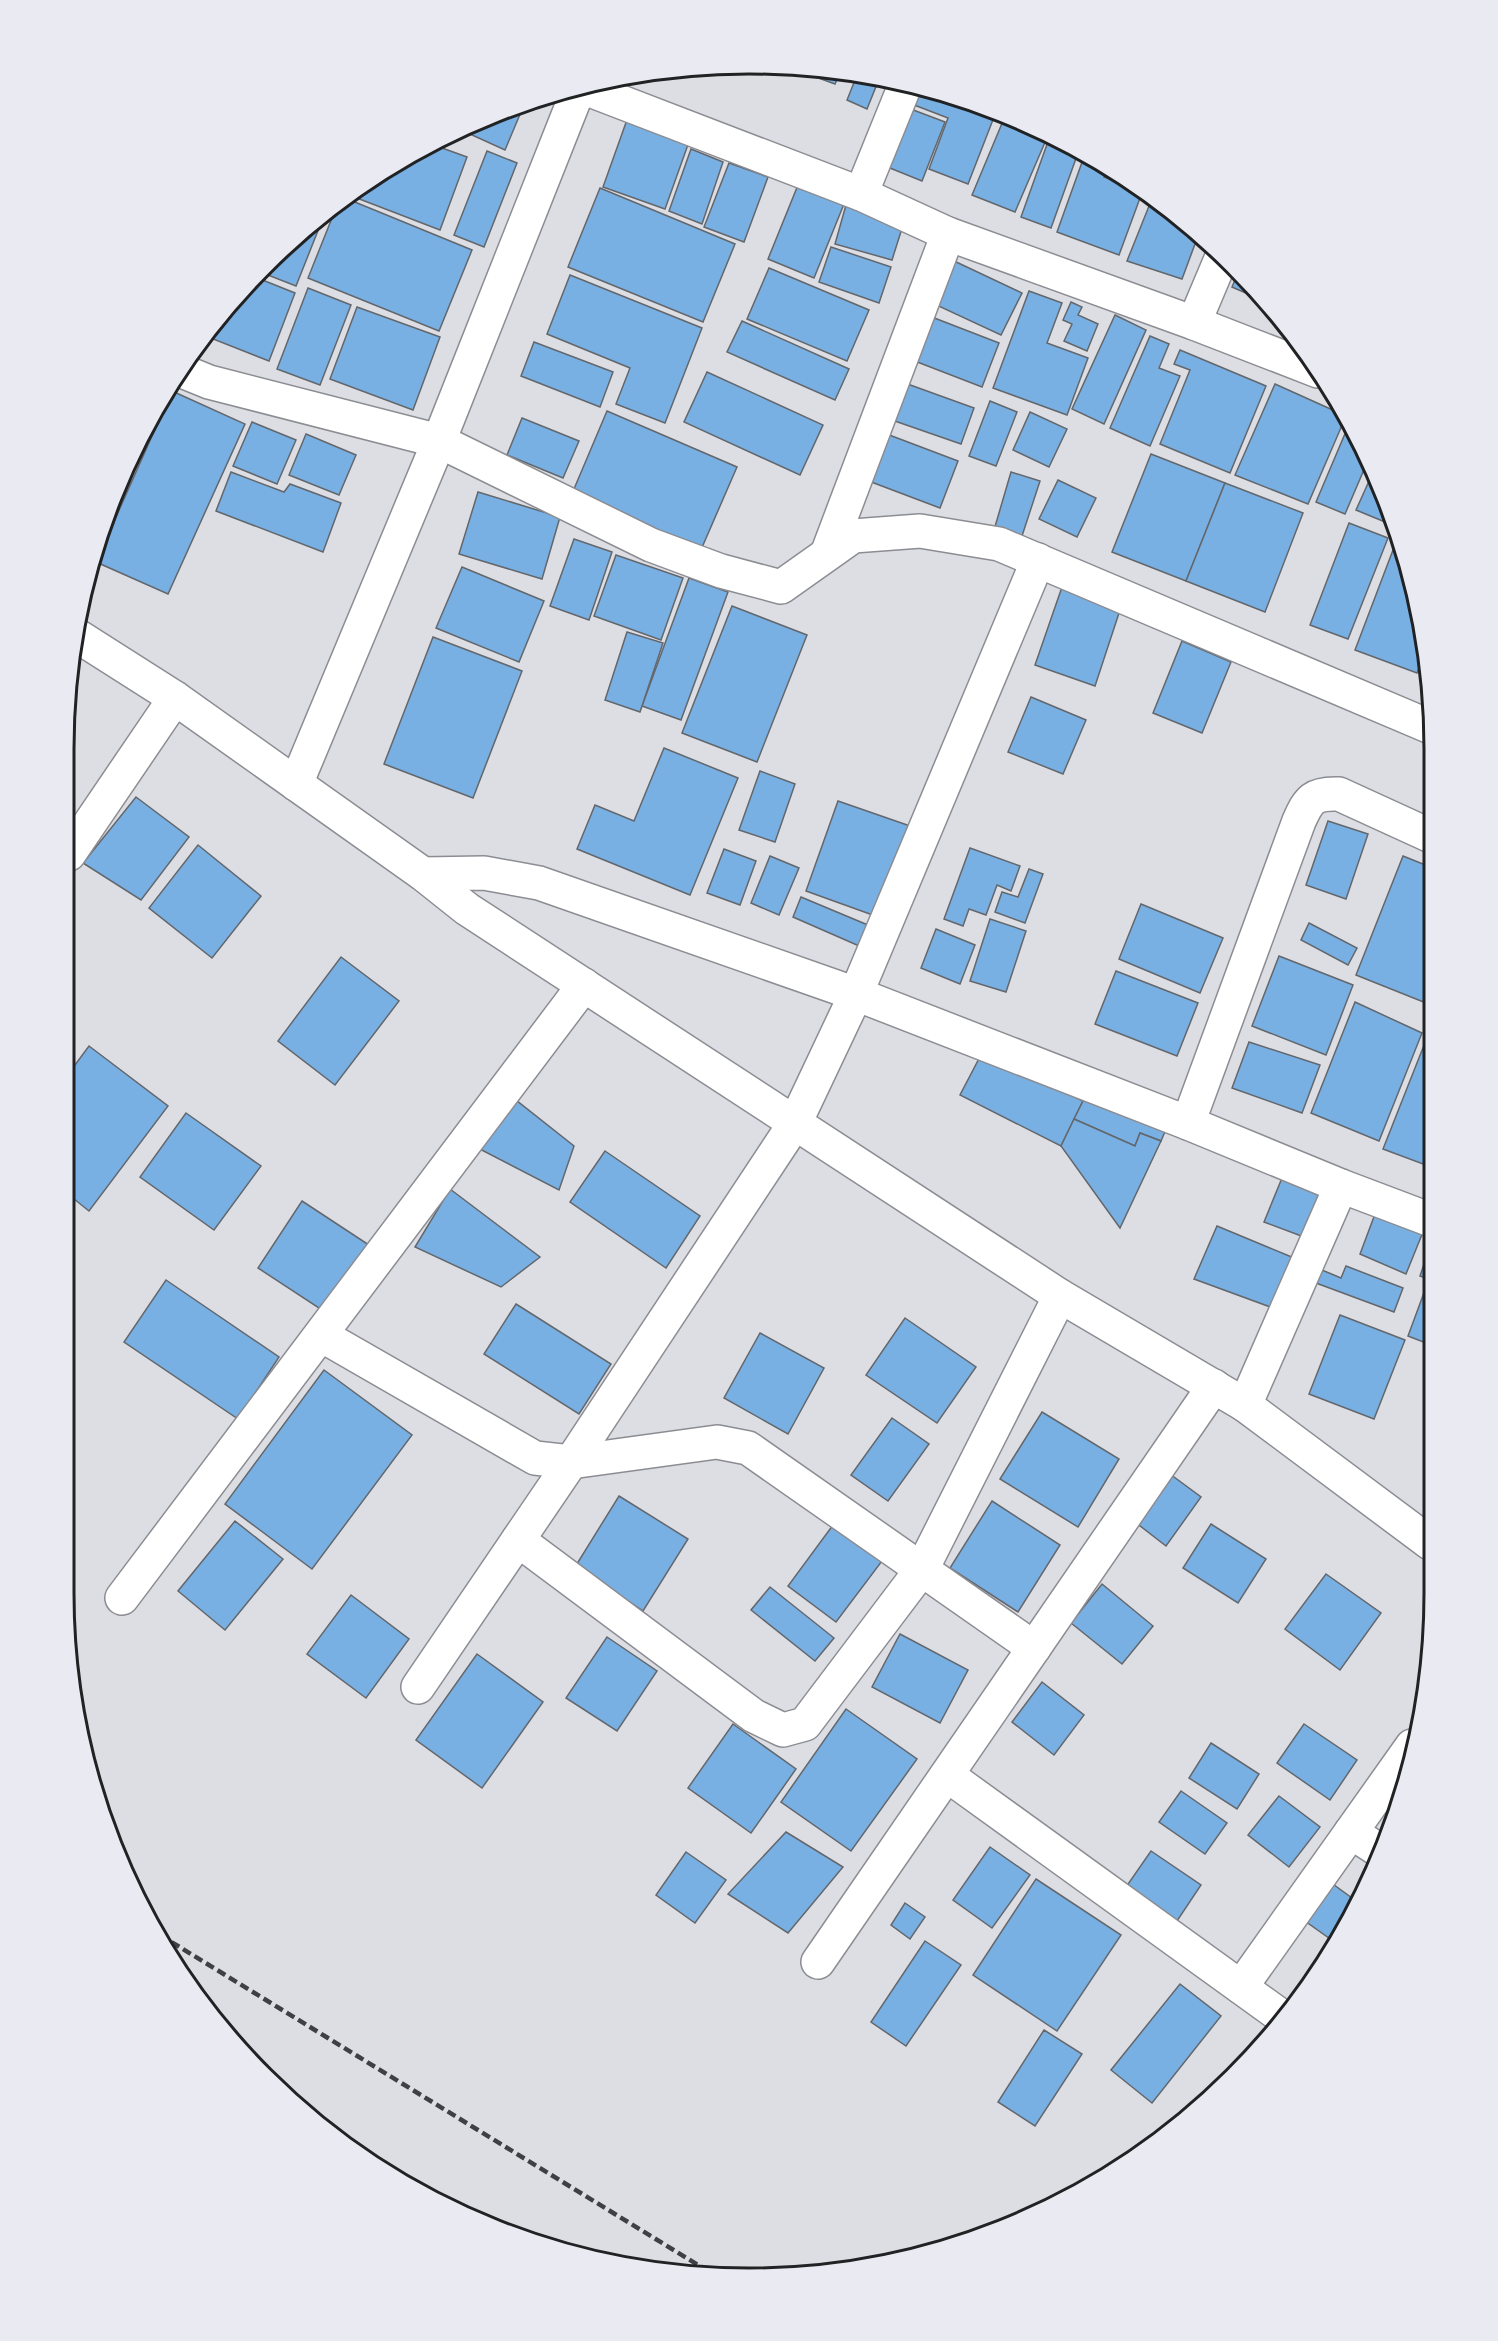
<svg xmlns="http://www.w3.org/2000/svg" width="1498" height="2341" font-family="'Work Sans',sans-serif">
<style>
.building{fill:#78b0e3;stroke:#63676c;stroke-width:1.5}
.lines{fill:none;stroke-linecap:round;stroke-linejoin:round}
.minor-casing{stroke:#8c8d93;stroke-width:36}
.minor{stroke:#fff;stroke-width:33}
.rail{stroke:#3f4043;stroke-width:4.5;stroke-dasharray:9 4.5;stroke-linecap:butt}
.rim{fill:none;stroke:#212224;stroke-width:3}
</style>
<rect width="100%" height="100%" fill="#dddee4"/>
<!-- building -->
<g class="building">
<polygon points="794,64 840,72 835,84 783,65"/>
<polygon points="857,75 879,79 867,109 847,100"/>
<polygon points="916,85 927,86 996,112 968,184 929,169 948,118 909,103"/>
<polygon points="526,100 505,150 461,130"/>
<polygon points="908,108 945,122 922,181 885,166"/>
<polygon points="628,117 690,139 665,209 603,187"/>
<polygon points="1003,121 1046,140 1015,212 972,195"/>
<polygon points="1050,136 1063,140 1079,150 1051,228 1021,217"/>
<polygon points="431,144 467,157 440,230 349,195 406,155"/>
<polygon points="691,149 723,162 702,224 669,211"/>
<polygon points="487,151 517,163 484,247 454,235"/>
<polygon points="1085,154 1107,168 1104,177 1143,190 1119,255 1057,232"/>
<polygon points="729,163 768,177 744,242 704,227"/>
<polygon points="798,185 844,204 814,278 768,259"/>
<polygon points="600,188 735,244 703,322 568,267"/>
<polygon points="1153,196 1167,205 1198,236 1182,279 1127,261"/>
<polygon points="345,198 472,250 439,331 308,278 338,203"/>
<polygon points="846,205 904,222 892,260 835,244"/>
<polygon points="325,213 296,286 260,272 297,233"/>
<polygon points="831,247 891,267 879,303 819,282"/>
<polygon points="952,260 1022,293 1001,335 932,303"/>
<polygon points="769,268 869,310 847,361 747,319"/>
<polygon points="570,275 702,328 665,423 616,404 630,368 547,334"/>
<polygon points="1237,275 1262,300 1232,287"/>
<polygon points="255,277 295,293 269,361 203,335"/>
<polygon points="308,288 351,305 320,385 277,369"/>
<polygon points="1029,291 1062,303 1047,343 1088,358 1067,415 993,388"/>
<polygon points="1071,302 1082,307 1078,315 1098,324 1087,351 1064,341 1072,324 1063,320"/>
<polygon points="357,307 440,337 413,410 330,379"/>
<polygon points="924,314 999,343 982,387 907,358"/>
<polygon points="1115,315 1146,330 1104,424 1072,409"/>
<polygon points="742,321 849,369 835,400 727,352"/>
<polygon points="1150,336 1169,344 1159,368 1180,376 1150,446 1110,428"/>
<polygon points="534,342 613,372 600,407 521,376"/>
<polygon points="1180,350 1266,386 1230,473 1160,444 1190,370 1174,364"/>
<polygon points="707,372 823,425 800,475 684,422"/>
<polygon points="902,382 974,408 961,444 889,419"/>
<polygon points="1275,384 1346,416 1308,504 1235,475"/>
<polygon points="172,391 245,424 168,594 96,562"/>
<polygon points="990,401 1017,412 996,466 969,456"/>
<polygon points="607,411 737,467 700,552 571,496"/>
<polygon points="1030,412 1067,429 1049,467 1013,450"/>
<polygon points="522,418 579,441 563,478 507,455"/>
<polygon points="252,422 296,440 277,484 233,466"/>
<polygon points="1350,422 1364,445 1369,458 1345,514 1316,502"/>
<polygon points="884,433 958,461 940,508 866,480"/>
<polygon points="306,434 356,455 339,495 289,475"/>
<polygon points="1151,454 1225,483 1186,581 1112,552"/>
<polygon points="125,469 126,470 107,517 115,486"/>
<polygon points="1374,470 1389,512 1385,522 1356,510"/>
<polygon points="231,472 284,492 290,484 341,503 323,552 216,511"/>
<polygon points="1011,472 1040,481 1021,539 994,530"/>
<polygon points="1058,480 1096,498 1077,537 1039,519"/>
<polygon points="1225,483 1303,513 1265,612 1186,581"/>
<polygon points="478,492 560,517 542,579 459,554"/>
<polygon points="1349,523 1388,538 1348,639 1310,625"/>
<polygon points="574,539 612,552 589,620 550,606"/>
<polygon points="1393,550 1405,555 1412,571 1425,652 1417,673 1355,650"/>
<polygon points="616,555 683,578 661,640 594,616"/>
<polygon points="462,567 544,601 519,662 436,628"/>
<polygon points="689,578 728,592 681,720 642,706"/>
<polygon points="1062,587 1121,607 1095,686 1035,665"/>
<polygon points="732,606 807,635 757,762 682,733"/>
<polygon points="627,632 663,643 640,712 605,700"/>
<polygon points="433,637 522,671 473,798 384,764"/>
<polygon points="1182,641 1231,662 1202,733 1153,713"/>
<polygon points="1031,697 1086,720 1063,774 1008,752"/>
<polygon points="664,748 738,778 690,895 577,849 595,805 634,821"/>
<polygon points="760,771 795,784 775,842 739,830"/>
<polygon points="136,797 189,837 141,900 83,863"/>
<polygon points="838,801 913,827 881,918 806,891"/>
<polygon points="1328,821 1368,834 1346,899 1306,885"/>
<polygon points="198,845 261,896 212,958 149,908"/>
<polygon points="970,848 1020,866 1011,891 997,885 986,915 969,909 963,926 944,919"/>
<polygon points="724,849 756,861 740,905 707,893"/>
<polygon points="770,856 799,868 779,915 751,903"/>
<polygon points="1403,856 1433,868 1432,986 1426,1003 1356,975"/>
<polygon points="1029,869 1043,874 1025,923 995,912 1002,892 1018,897"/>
<polygon points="801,897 875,928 866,949 793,917"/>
<polygon points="1141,904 1223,938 1200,993 1119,959"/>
<polygon points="990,919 1026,931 1006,992 970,981"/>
<polygon points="1309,923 1357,948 1348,965 1301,940"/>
<polygon points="936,929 975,945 960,984 921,968"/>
<polygon points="1279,956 1353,985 1326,1055 1252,1026"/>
<polygon points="341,957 399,1001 335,1085 278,1041"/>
<polygon points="1116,971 1198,1003 1177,1056 1095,1024"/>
<polygon points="1355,1002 1422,1033 1379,1141 1311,1113"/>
<polygon points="1430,1030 1432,1031 1431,1167 1383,1149"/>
<polygon points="1249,1042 1320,1065 1302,1113 1232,1088"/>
<polygon points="89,1046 168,1106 89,1211 69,1195 69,1073"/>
<polygon points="983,1051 1083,1101 1061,1146 960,1095"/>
<polygon points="507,1093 574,1146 559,1190 470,1144"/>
<polygon points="1087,1093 1169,1122 1161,1141 1140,1133 1135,1146 1074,1119"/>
<polygon points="186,1113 261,1166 214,1230 140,1177"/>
<polygon points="1074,1119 1135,1146 1140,1133 1161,1141 1120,1228 1061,1146"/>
<polygon points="605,1151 700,1216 666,1268 570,1202"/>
<polygon points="1282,1178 1322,1194 1304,1237 1264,1222"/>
<polygon points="450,1189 540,1257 501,1287 415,1247"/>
<polygon points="302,1201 369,1245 325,1312 258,1268"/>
<polygon points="1375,1214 1423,1232 1406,1274 1360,1254"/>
<polygon points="1217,1226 1294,1258 1273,1308 1194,1279"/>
<polygon points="1431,1243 1431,1280 1420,1276"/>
<polygon points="1346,1266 1403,1288 1394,1312 1316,1283 1322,1270 1341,1278"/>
<polygon points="166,1280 279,1357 238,1419 124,1342"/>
<polygon points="1425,1290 1431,1292 1431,1345 1408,1336"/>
<polygon points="516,1304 611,1364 579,1414 484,1354"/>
<polygon points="1340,1315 1405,1340 1374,1419 1309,1394"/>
<polygon points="905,1318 976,1367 937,1423 866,1375"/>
<polygon points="760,1333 824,1368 788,1434 724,1398"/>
<polygon points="324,1370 412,1435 312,1569 225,1504"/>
<polygon points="1042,1412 1119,1459 1078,1527 1000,1479"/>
<polygon points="892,1418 929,1444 888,1501 851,1475"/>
<polygon points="1170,1474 1201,1497 1166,1546 1135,1522"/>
<polygon points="619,1496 688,1539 643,1611 575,1567"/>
<polygon points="992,1501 1060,1545 1018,1612 950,1568"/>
<polygon points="235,1521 283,1559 225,1630 178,1591"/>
<polygon points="1211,1524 1266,1559 1238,1603 1183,1568"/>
<polygon points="833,1525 882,1561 836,1622 788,1586"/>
<polygon points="1326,1574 1381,1613 1340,1670 1285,1629"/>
<polygon points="1102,1584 1153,1626 1122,1664 1071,1623"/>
<polygon points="770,1587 834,1638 815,1661 751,1610"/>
<polygon points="351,1595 409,1639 366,1698 307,1654"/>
<polygon points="900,1634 968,1670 940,1723 872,1687"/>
<polygon points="607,1637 657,1671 617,1731 566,1698"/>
<polygon points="477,1654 543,1702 482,1788 416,1740"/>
<polygon points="1042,1682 1084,1715 1054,1755 1012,1722"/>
<polygon points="846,1709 917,1759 851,1851 781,1802"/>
<polygon points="733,1724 796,1769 751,1833 688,1788"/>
<polygon points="1304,1724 1357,1760 1330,1800 1277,1763"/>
<polygon points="1211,1743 1259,1774 1237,1809 1189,1778"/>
<polygon points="1181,1791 1227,1823 1205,1854 1159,1822"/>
<polygon points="1400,1791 1395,1810 1390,1807"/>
<polygon points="1279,1796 1320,1827 1289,1867 1248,1835"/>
<polygon points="786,1832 843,1867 788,1933 728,1894"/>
<polygon points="990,1847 1030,1875 992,1928 953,1900"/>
<polygon points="1151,1851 1201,1885 1177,1921 1126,1887"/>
<polygon points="686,1852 726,1880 695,1923 656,1895"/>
<polygon points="1036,1879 1121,1935 1057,2031 973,1975"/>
<polygon points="1326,1879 1356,1901 1333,1941 1298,1916"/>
<polygon points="905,1903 925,1917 910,1939 891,1925"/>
<polygon points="925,1941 961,1965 906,2046 871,2022"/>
<polygon points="1180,1984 1221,2016 1152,2103 1111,2070"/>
<polygon points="1044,2030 1082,2054 1035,2126 998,2102"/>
</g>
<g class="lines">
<!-- minor casing -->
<g class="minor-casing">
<g id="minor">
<polyline points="582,87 861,194 948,234 1194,323 1318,371"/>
<polyline points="861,194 906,83"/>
<polyline points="1194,323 1221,259"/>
<polyline points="182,371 209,382 439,441 651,545 721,571 781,587 853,536 920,531 999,544 1433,728"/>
<polyline points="827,554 948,234"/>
<polyline points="76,635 175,698 423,874 467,909 1060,1296 1245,1405 1430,1543"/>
<polyline points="296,784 439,441 579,88"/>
<polyline points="69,854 175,698"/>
<polyline points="423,874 484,873 539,883 856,994 1188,1123 1341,1186 1431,1220"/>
<path d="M1188,1123l111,-302c10,-22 14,-28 40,-27l94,43"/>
<polyline points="321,1335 535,1458 571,1462 717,1442 748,1448 1034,1648"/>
<polyline points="1245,1405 1341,1186"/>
<polyline points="518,1540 754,1716 783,1730 805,1724 922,1569 1060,1296"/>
<polyline points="122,1598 584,985"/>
<polyline points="418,1687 571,1462 795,1123 856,994 1038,560"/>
<polyline points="947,1775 1285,2019"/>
<polyline points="1351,1832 1383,1853"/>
<polyline points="818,1962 1214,1386"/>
<polyline points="1241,1987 1412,1746"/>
</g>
</g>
<!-- minor -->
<use href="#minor" class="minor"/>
<!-- rail -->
<polyline class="rail" points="160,1935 716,2276"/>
</g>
<!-- crop -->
<path d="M0 0H1498V2341H0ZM749 74H749A675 675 0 0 1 1424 749V1593A675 675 0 0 1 749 2268H749A675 675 0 0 1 74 1593V749A675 675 0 0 1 749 74Z" fill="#eaebf2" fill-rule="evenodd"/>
<path class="rim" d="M749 74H749A675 675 0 0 1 1424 749V1593A675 675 0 0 1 749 2268H749A675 675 0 0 1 74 1593V749A675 675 0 0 1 749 74Z"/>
</svg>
